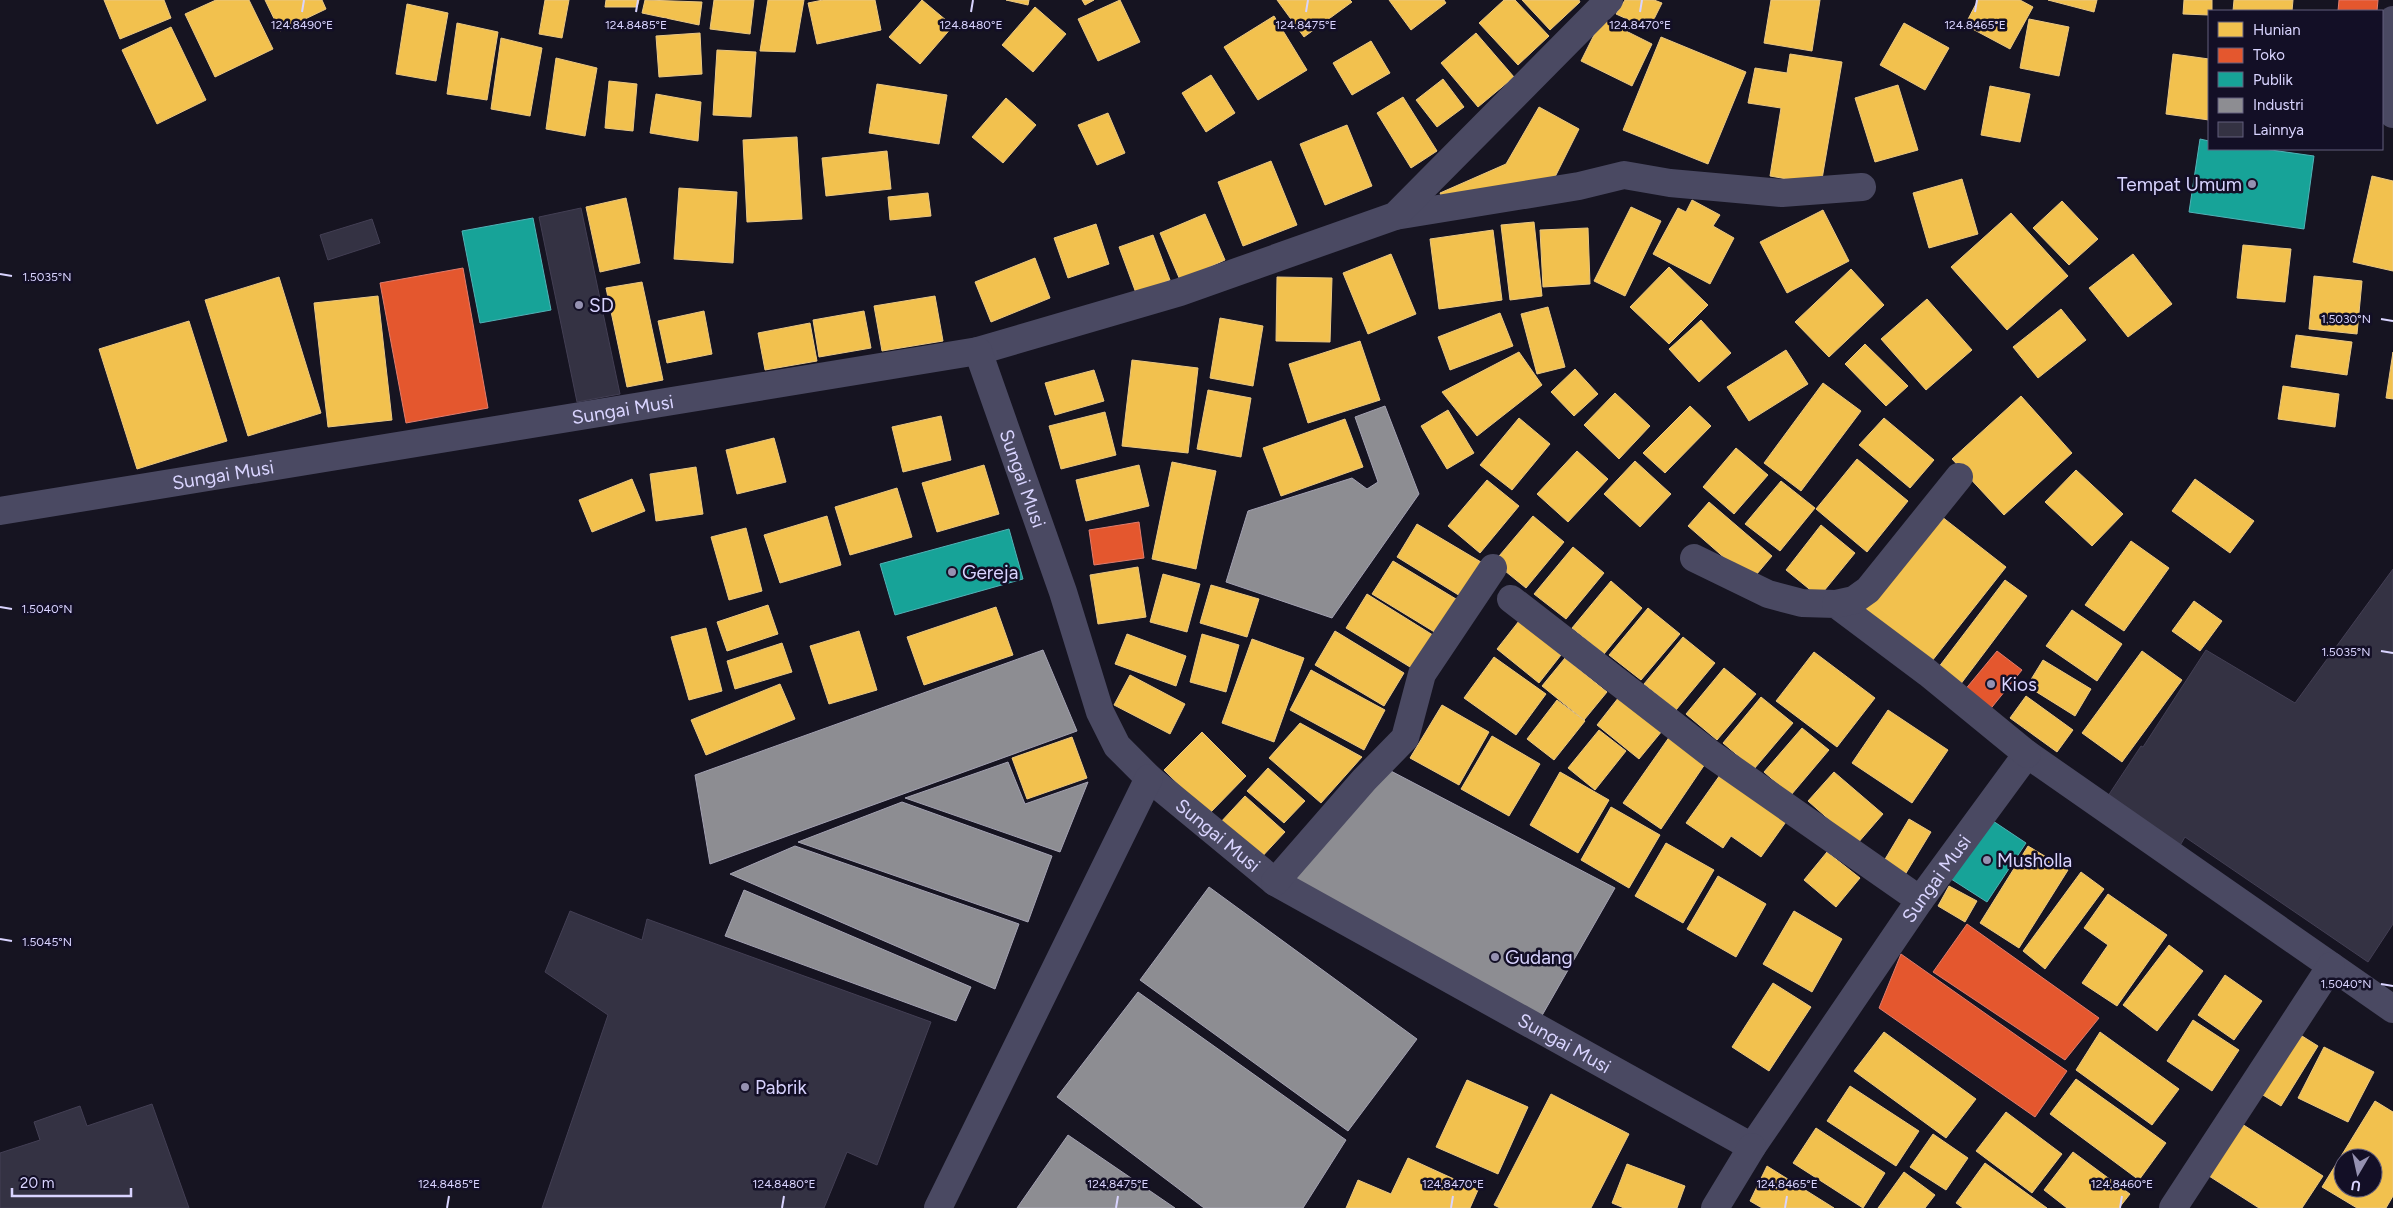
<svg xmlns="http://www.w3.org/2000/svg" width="2393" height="1208" font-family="Figtree,sans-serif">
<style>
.homes{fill:#f2c14e;stroke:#eac783;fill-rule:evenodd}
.shops{fill:#e4572e;stroke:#e17c6d}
.public{fill:#17a398;stroke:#51b2b7}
.industry{fill:#8d8d92;stroke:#a4a2b3}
.building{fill:#343243;stroke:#433f54}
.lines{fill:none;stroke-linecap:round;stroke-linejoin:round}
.minor{stroke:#4a4962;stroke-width:28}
.ticks{fill:none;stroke:#d9d4ff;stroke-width:2}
.poi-dot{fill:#9591b1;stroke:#130f26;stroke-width:2}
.labels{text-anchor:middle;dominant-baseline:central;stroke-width:5;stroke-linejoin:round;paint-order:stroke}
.poi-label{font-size:19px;fill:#d9d4ff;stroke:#130f26;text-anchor:start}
.street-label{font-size:19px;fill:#d9d4ff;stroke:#130f26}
.ticks-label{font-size:12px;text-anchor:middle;fill:#d9d4ff;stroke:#130f26;stroke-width:5;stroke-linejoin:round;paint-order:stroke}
</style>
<rect width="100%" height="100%" fill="#161421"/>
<!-- homes -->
<g class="homes">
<polygon points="104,0 164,0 171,18 120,39"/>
<polygon points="216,0 249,0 273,49 215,77 185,14"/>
<polygon points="265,0 322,0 326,9 280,31"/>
<polygon points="545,0 569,0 562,38 539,34"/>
<polygon points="606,0 639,0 637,7 605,7"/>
<polygon points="645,0 702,2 699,25 642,13"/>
<polygon points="714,0 754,0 750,34 710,29"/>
<polygon points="768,0 804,0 795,52 760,51"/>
<polygon points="823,0 875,0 881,30 817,44 808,3"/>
<polygon points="922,0 953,26 920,64 889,37"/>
<polygon points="1006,0 1029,0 1028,5"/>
<polygon points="1082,0 1094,0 1085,5"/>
<polygon points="1120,0 1140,42 1098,61 1078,19"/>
<polygon points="1277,0 1350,0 1352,2 1304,37"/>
<polygon points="1389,0 1444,0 1446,3 1411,30"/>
<polygon points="1504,0 1515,0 1549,36 1518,65 1479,23"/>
<polygon points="1522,0 1579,0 1580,2 1550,30"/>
<polygon points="1625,0 1654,0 1662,3 1649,29 1616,14"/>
<polygon points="1771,0 1820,0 1812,51 1764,43"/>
<polygon points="1978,0 2020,0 2033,7 2010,49 1965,25"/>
<polygon points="2048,0 2097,0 2094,12"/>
<polygon points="2184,0 2212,0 2212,11 2209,11 2209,15 2183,14"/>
<polygon points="2234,0 2293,0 2292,11 2233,11"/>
<polygon points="407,4 448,13 436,81 396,74"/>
<polygon points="1035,7 1066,34 1033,72 1002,45"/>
<polygon points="1274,16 1307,70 1258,100 1224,47"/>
<polygon points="1602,19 1652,44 1632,86 1581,61"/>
<polygon points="2029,19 2069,27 2059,76 2020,68"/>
<polygon points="457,23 498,32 487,100 447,94"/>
<polygon points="1904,23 1949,48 1925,90 1880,65"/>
<polygon points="171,27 206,100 157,124 122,50"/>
<polygon points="700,33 702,74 659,77 656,36"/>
<polygon points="1476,33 1514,77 1478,107 1441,63"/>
<polygon points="1661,37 1746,72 1708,164 1623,130"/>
<polygon points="501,38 542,48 530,116 491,109"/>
<polygon points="1371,41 1390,73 1352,95 1333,63"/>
<polygon points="717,50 756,52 751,117 713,115"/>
<polygon points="1790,54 1842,62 1821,185 1770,176 1781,108 1748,103 1755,68 1787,73"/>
<polygon points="2173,54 2209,59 2209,120 2166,114"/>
<polygon points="556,58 597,68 585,136 546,129"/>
<polygon points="1211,75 1235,113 1206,132 1182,93"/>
<polygon points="1443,79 1464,107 1437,127 1416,100"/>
<polygon points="609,81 637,84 633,131 605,128"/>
<polygon points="877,84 947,95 939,144 869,133"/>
<polygon points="1898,85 1918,150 1875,162 1855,98"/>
<polygon points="1990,86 2030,94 2020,142 1981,135"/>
<polygon points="656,94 701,102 698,141 650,133"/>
<polygon points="1403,97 1437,151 1411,168 1377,113"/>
<polygon points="1006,98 1036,125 1003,163 972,137"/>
<polygon points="1539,107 1579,129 1550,187 1445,204 1440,193 1506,164"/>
<polygon points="1108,113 1125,153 1097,165 1078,125"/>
<polygon points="1347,125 1372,186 1325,205 1300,144"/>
<polygon points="797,137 802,219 747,222 743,140"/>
<polygon points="887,151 891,189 826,196 822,158"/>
<polygon points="1271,161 1297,225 1243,246 1218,182"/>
<polygon points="2372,176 2393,181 2393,271 2353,262"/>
<polygon points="1962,179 1978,234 1929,248 1913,193"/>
<polygon points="679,188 737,192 733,263 674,259"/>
<polygon points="928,193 931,216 890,220 888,197"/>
<polygon points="626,198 640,263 600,272 586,207"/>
<polygon points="1692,200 1720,215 1713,226 1734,238 1710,284 1653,254 1678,208 1686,212"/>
<polygon points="2062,201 2098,239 2069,265 2033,228"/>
<polygon points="1631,207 1661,221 1625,296 1594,281"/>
<polygon points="1823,210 1849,261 1787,293 1760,242"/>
<polygon points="2011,213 2068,276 2007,330 1951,267"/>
<polygon points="1205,214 1225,260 1180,280 1160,233"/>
<polygon points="1534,222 1542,296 1510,300 1501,225"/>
<polygon points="1096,224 1109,264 1068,278 1054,238"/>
<polygon points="1588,228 1590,284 1543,287 1540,230"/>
<polygon points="1493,230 1502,300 1439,309 1430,239"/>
<polygon points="1153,235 1170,280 1136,293 1119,247"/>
<polygon points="2243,245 2291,249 2285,302 2237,298"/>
<polygon points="1391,254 1416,314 1368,334 1343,273"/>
<polygon points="2133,254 2172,304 2128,337 2089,288"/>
<polygon points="1035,258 1050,298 991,322 975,282"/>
<polygon points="1669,267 1708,305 1669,344 1630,307"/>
<polygon points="1851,269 1884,305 1829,357 1795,322"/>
<polygon points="2314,276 2362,281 2357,334 2309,329"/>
<polygon points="279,277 321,413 248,436 205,300"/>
<polygon points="1277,277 1332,278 1330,342 1276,341"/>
<polygon points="642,282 663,380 627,387 606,288"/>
<polygon points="378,296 392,420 328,427 314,303"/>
<polygon points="935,296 943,341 882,351 874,306"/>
<polygon points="1927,299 1972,350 1926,390 1881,339"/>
<polygon points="1548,307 1565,367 1537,374 1521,314"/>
<polygon points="2061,309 2086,340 2038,378 2013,347"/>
<polygon points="704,311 712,354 667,363 658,321"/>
<polygon points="864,311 871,348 819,357 813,320"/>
<polygon points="1500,313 1513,346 1450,370 1438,337"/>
<polygon points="1220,318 1263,326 1253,386 1210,378"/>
<polygon points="1701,320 1731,353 1699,382 1669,349"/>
<polygon points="189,321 227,441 137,469 99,349"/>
<polygon points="810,323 817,361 765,370 758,333"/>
<polygon points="2296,335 2352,342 2347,375 2291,367"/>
<polygon points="1360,341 1380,400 1308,423 1289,364"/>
<polygon points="1865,344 1908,386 1886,406 1845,364"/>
<polygon points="1786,350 1808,384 1749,421 1727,387"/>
<polygon points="1519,352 1542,385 1477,436 1442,392"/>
<polygon points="2393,352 2393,399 2386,398"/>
<polygon points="1132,360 1198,368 1188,453 1122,446"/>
<polygon points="1575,369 1598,394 1574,416 1551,392"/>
<polygon points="1094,370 1104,401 1055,415 1045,383"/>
<polygon points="1823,383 1861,411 1801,491 1764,463"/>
<polygon points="2283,386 2339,394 2335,427 2278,419"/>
<polygon points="1208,390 1251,398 1241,457 1197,449"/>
<polygon points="1615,393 1650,426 1619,459 1584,425"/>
<polygon points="2021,396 2072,453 2004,515 1952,459"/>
<polygon points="1690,406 1711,426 1665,473 1643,453"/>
<polygon points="1448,410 1474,453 1447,469 1421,426"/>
<polygon points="1105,412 1116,455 1061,469 1049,426"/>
<polygon points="941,416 951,460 903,472 892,427"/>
<polygon points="1519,418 1550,444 1512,490 1480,465"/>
<polygon points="1884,418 1934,460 1910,488 1859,445"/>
<polygon points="1345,419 1363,467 1281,496 1263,448"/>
<polygon points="774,438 786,482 737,494 726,450"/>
<polygon points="1736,448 1768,475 1734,514 1703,487"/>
<polygon points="1577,451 1608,479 1568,522 1537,494"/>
<polygon points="1857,459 1908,501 1867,552 1816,509"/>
<polygon points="1635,461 1671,494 1640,527 1604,494"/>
<polygon points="1172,462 1216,471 1196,569 1152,559"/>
<polygon points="984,465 999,514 937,532 922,483"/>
<polygon points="1139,465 1149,506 1086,521 1076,480"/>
<polygon points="696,467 703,514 656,521 650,474"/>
<polygon points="2076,470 2123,514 2092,546 2045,502"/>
<polygon points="632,479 645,511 592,532 579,500"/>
<polygon points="2195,479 2254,521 2230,553 2172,511"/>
<polygon points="1487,480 1519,506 1480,553 1448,526"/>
<polygon points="1781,481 1815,508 1780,551 1745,524"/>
<polygon points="897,488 912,537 850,555 835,507"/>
<polygon points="1709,502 1772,556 1751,581 1688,526"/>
<polygon points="1937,513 2006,567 1928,666 1858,612"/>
<polygon points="827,516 841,565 780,583 764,535"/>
<polygon points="1533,516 1564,542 1526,588 1494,562"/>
<polygon points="1417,524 1486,565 1465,599 1397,557"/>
<polygon points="1821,525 1855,553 1819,597 1786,570"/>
<polygon points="746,528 762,591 729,600 711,537"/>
<polygon points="2131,541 2169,568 2124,631 2085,605"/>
<polygon points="1573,547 1604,573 1566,619 1534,594"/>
<polygon points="1393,561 1461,602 1441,636 1372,594"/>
<polygon points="1138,567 1146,617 1098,624 1090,575"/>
<polygon points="1163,574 1200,584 1187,632 1150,622"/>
<polygon points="2005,580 2027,596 1957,689 1935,672"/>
<polygon points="1611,581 1642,608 1604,654 1572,628"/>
<polygon points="1211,585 1259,599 1247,637 1200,623"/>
<polygon points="1367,594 1436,637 1415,670 1346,628"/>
<polygon points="2194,601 2222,621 2200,651 2172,631"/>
<polygon points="768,605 778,634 727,651 717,622"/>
<polygon points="996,607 1013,655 924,685 907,637"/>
<polygon points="1648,608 1680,634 1641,680 1609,655"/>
<polygon points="2072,610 2122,644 2097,681 2046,646"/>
<polygon points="1519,621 1561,655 1539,683 1497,649"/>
<polygon points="706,628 722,691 689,700 671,637"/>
<polygon points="859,631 877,690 829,704 810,646"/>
<polygon points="1335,631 1404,673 1384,706 1315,665"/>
<polygon points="1127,634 1186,656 1176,686 1115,664"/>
<polygon points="1202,634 1239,645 1226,692 1190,682"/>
<polygon points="1683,637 1715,663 1676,710 1644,684"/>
<polygon points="1252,639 1304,658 1274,742 1222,723"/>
<polygon points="782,643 792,672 735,689 727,661"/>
<polygon points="2142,651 2182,680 2122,762 2082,733"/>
<polygon points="1814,652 1875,698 1837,747 1776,701"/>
<polygon points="1494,657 1546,694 1516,735 1464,698"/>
<polygon points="1565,658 1607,692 1584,720 1542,686"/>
<polygon points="2043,660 2091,689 2075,716 2027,686"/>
<polygon points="1724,668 1756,694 1717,740 1686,714"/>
<polygon points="1311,670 1385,710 1364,750 1290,710"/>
<polygon points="1130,675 1185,704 1170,734 1114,705"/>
<polygon points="780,684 795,719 706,755 691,720"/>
<polygon points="2026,696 2073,730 2057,752 2010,718"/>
<polygon points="1619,697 1662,731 1639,759 1597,725"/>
<polygon points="1761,697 1793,723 1754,769 1723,743"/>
<polygon points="1557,700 1585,721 1554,760 1527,739"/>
<polygon points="1442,705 1489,732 1459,785 1410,758"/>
<polygon points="1888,710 1948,750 1912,803 1852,763"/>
<polygon points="1300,723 1362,757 1321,803 1269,758"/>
<polygon points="1802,728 1829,750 1791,795 1764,772"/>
<polygon points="1599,730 1626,751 1595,790 1568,768"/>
<polygon points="1202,732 1246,776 1209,814 1164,770"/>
<polygon points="1492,736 1540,764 1509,816 1461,789"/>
<polygon points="1670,736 1707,761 1661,829 1623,803"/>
<polygon points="1072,737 1087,778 1027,799 1012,758"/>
<polygon points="1268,768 1305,801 1284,823 1247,791"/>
<polygon points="1560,772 1609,800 1578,853 1530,825"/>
<polygon points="1834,772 1883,814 1857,844 1808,801"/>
<polygon points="1720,775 1788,819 1761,857 1731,836 1723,848 1686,823"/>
<polygon points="1245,796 1285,832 1258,861 1219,824"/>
<polygon points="1611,807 1660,835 1629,888 1581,860"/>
<polygon points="1909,819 1931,832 1903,878 1881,866"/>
<polygon points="1666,843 1714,870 1683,923 1635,896"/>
<polygon points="2028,846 2068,870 2019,948 1980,923"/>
<polygon points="1827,852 1860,878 1836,907 1804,880"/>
<polygon points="2081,872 2104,889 2045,969 2023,951"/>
<polygon points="1718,876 1766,904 1736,957 1687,929"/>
<polygon points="1949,886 1977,901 1965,922 1938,906"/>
<polygon points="2108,894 2167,935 2117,1006 2082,983 2108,945 2084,928"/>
<polygon points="1794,911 1842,939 1812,992 1763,964"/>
<polygon points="2169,945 2203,971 2157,1031 2123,1005"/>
<polygon points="2225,975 2262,1001 2234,1040 2198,1015"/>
<polygon points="1773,983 1811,1007 1769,1071 1732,1047"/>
<polygon points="2193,1020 2239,1050 2212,1091 2167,1061"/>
<polygon points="2294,1031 2318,1046 2281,1106 2258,1092"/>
<polygon points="1884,1032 1976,1099 1946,1138 1854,1071"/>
<polygon points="2100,1032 2179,1089 2152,1125 2076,1070"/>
<polygon points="2324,1047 2374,1072 2348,1122 2298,1098"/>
<polygon points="2076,1079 2166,1143 2139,1180 2050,1114"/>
<polygon points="1467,1080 1528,1107 1498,1174 1436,1147"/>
<polygon points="1850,1086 1919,1131 1896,1166 1827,1121"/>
<polygon points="1551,1094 1629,1134 1591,1208 1500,1208 1494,1205"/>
<path d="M2375,1101l18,11v84l-7,12h-29l-35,-21zM2343,1158h30v30h-30z"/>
<polygon points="2006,1112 2062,1154 2032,1193 1976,1151"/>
<polygon points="2242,1124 2323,1176 2302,1208 2259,1208 2209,1176"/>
<polygon points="1816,1128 1885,1173 1863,1208 1793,1163"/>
<polygon points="1933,1134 1968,1158 1946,1190 1910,1167"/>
<polygon points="2073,1152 2130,1194 2119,1208 2067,1208 2044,1190"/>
<polygon points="1408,1158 1478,1190 1470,1208 1346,1208 1358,1180 1391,1194"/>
<polygon points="1985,1163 2047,1208 1963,1208 1956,1203"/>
<polygon points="1627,1164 1685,1186 1677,1208 1624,1208 1612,1203"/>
<polygon points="1767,1166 1834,1208 1762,1208 1750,1201"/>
<polygon points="1904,1172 1935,1195 1925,1208 1878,1208"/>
</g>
<!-- shops -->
<g class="shops">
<polygon points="2339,0 2378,0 2377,11 2338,11"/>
<polygon points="463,268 488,408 406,423 380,283"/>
<polygon points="1139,522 1144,558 1094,565 1089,530"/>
<polygon points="1997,651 2022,670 1984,717 1959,697"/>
<polygon points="1967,924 2099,1018 2065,1060 1933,972"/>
<polygon points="1901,954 2067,1071 2035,1117 1879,1008"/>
</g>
<!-- public -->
<g class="public">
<polygon points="2200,139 2209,141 2209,149 2264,149 2314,156 2304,229 2189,212"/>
<polygon points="533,218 551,310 480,323 462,231"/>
<polygon points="1009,529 1023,579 895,615 880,564"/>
<polygon points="1987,817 2026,843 1987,902 1948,877"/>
</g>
<!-- industry -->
<g class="industry">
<polygon points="1385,406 1419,494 1332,618 1226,582 1248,511 1352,478 1367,489 1378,482 1355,417"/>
<polygon points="1043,650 1077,731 710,864 695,775"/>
<polygon points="1008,762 1025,804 1088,782 1060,852 905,798"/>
<polygon points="1387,769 1615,888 1536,1026 1285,883"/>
<polygon points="902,802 1052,856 1028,922 798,842"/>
<polygon points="795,846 1019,924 995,989 730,874"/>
<polygon points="1209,887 1417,1039 1348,1131 1140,980"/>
<polygon points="744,890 971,987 956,1021 725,936"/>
<polygon points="1138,992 1346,1140 1303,1208 1204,1208 1057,1097"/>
<polygon points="1068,1135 1175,1208 1017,1208"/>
</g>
<!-- building -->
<g class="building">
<polygon points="581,208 620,394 577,402 539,217"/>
<polygon points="372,219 380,243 328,260 320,235"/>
<polygon points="2393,569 2393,924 2368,962 2185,837 2178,849 2104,802 2141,746 2143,747 2206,650 2295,703"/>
<polygon points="570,911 642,940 647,919 931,1022 877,1165 847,1152 824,1208 542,1208 608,1015 545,972"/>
<polygon points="152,1104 189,1208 0,1208 0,1153 40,1140 34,1122 80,1106 87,1126"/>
</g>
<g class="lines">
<!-- minor -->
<g class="minor">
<polyline points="2393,20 2393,114"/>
<polyline points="1395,216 1579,186 1624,175 1670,183 1782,193 1862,187"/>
<polyline points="978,351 1180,292 1395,216 1609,0"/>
<path id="s1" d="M0,511l978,-160 85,241 37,120 17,34 32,32 126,104 477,265 168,-247 107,-146 366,255"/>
<polyline points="1694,558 1768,594 1802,603 1836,604 1928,673 2027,754"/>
<polyline points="1511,599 1711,754 1920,900"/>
<polyline points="1836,604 1854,600 1868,590 1959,477"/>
<polyline points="1275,882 1364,780 1405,738 1422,674 1493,568"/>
<polyline points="938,1208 1149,778"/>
<polyline points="1715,1208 1752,1147"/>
<polyline points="2173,1208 2331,966"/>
</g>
</g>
<!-- ticks -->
<path class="ticks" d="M302,12l2,-12M636,12l2,-12M971,12l2,-12M1306,12l2,-12M1640,12l2,-12M1975,12l2,-12M0,274l12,2M2381,319l12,2M0,607l12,2M2381,651l12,2M0,939l12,2M2381,984l12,2M447,1208l2,-12M782,1208l2,-12M1116,1208l2,-12M1451,1208l2,-12M1785,1208l2,-12M2120,1208l2,-12"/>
<!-- markers -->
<g class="poi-dot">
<circle cx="2252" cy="184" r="5"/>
<circle cx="579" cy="305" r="5"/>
<circle cx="952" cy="572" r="5"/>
<circle cx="1991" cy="684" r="5"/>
<circle cx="1987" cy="860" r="5"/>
<circle cx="1495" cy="957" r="5"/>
<circle cx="745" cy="1087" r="5"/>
</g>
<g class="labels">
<!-- poi labels -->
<g class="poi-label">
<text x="2242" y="184" text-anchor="end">Tempat Umum</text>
<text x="589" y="305">SD</text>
<text x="962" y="572">Gereja</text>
<text x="2001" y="684">Kios</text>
<text x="1997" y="860">Musholla</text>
<text x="1505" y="957">Gudang</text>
<text x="755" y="1087">Pabrik</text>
</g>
<!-- street labels -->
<g class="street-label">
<text stroke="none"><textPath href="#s1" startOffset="631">Sungai Musi</textPath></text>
<text stroke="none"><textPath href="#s1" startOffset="226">Sungai Musi</textPath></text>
<text stroke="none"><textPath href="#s1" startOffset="1126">Sungai Musi</textPath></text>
<text stroke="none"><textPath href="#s1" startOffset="1545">Sungai Musi</textPath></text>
<text stroke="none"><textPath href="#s1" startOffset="2490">Sungai Musi</textPath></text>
<text stroke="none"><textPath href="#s1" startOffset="1950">Sungai Musi</textPath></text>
</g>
</g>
<g class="ticks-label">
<text x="302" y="29">124.8490°E</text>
<text x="636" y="29">124.8485°E</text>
<text x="971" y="29">124.8480°E</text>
<text x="1306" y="29">124.8475°E</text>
<text x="1640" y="29">124.8470°E</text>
<text x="1975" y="29">124.8465°E</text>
<text x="47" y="281">1.5035°N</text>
<text x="2346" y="323">1.5030°N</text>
<text x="47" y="613">1.5040°N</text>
<text x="2346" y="656">1.5035°N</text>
<text x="47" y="946">1.5045°N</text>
<text x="2346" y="988">1.5040°N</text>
<text x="449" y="1188">124.8485°E</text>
<text x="784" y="1188">124.8480°E</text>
<text x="1118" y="1188">124.8475°E</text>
<text x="1453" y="1188">124.8470°E</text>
<text x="1787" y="1188">124.8465°E</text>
<text x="2122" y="1188">124.8460°E</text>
</g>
<!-- legend -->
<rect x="2208" y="10" width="175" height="140" fill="#130f26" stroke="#625e7d"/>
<rect x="2218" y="22" width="25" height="15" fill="#f2c14e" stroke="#625e7d"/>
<text x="2253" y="35" font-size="15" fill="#d9d4ff">Hunian</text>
<rect x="2218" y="48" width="25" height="15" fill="#e4572e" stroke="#625e7d"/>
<text x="2253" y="60" font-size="15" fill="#d9d4ff">Toko</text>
<rect x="2218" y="72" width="25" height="15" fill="#17a398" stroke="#625e7d"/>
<text x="2253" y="85" font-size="15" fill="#d9d4ff">Publik</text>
<rect x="2218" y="98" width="25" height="15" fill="#8d8d92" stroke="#625e7d"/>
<text x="2253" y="110" font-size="15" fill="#d9d4ff">Industri</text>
<rect x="2218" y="122" width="25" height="15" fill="#343243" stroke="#625e7d"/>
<text x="2253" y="135" font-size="15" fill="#d9d4ff">Lainnya</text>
<!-- north arrow -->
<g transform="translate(2358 1173) rotate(189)"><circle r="24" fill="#130f26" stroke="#625e7d"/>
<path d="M0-4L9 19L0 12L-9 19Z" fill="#9591b1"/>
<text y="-8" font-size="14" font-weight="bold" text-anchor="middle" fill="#d9d4ff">U</text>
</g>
<!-- scale -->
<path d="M12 1188v8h119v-8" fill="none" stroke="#d9d4ff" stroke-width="2.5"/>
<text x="20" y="1188" font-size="15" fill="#d9d4ff" stroke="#130f26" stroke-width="4" paint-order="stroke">20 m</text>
</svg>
